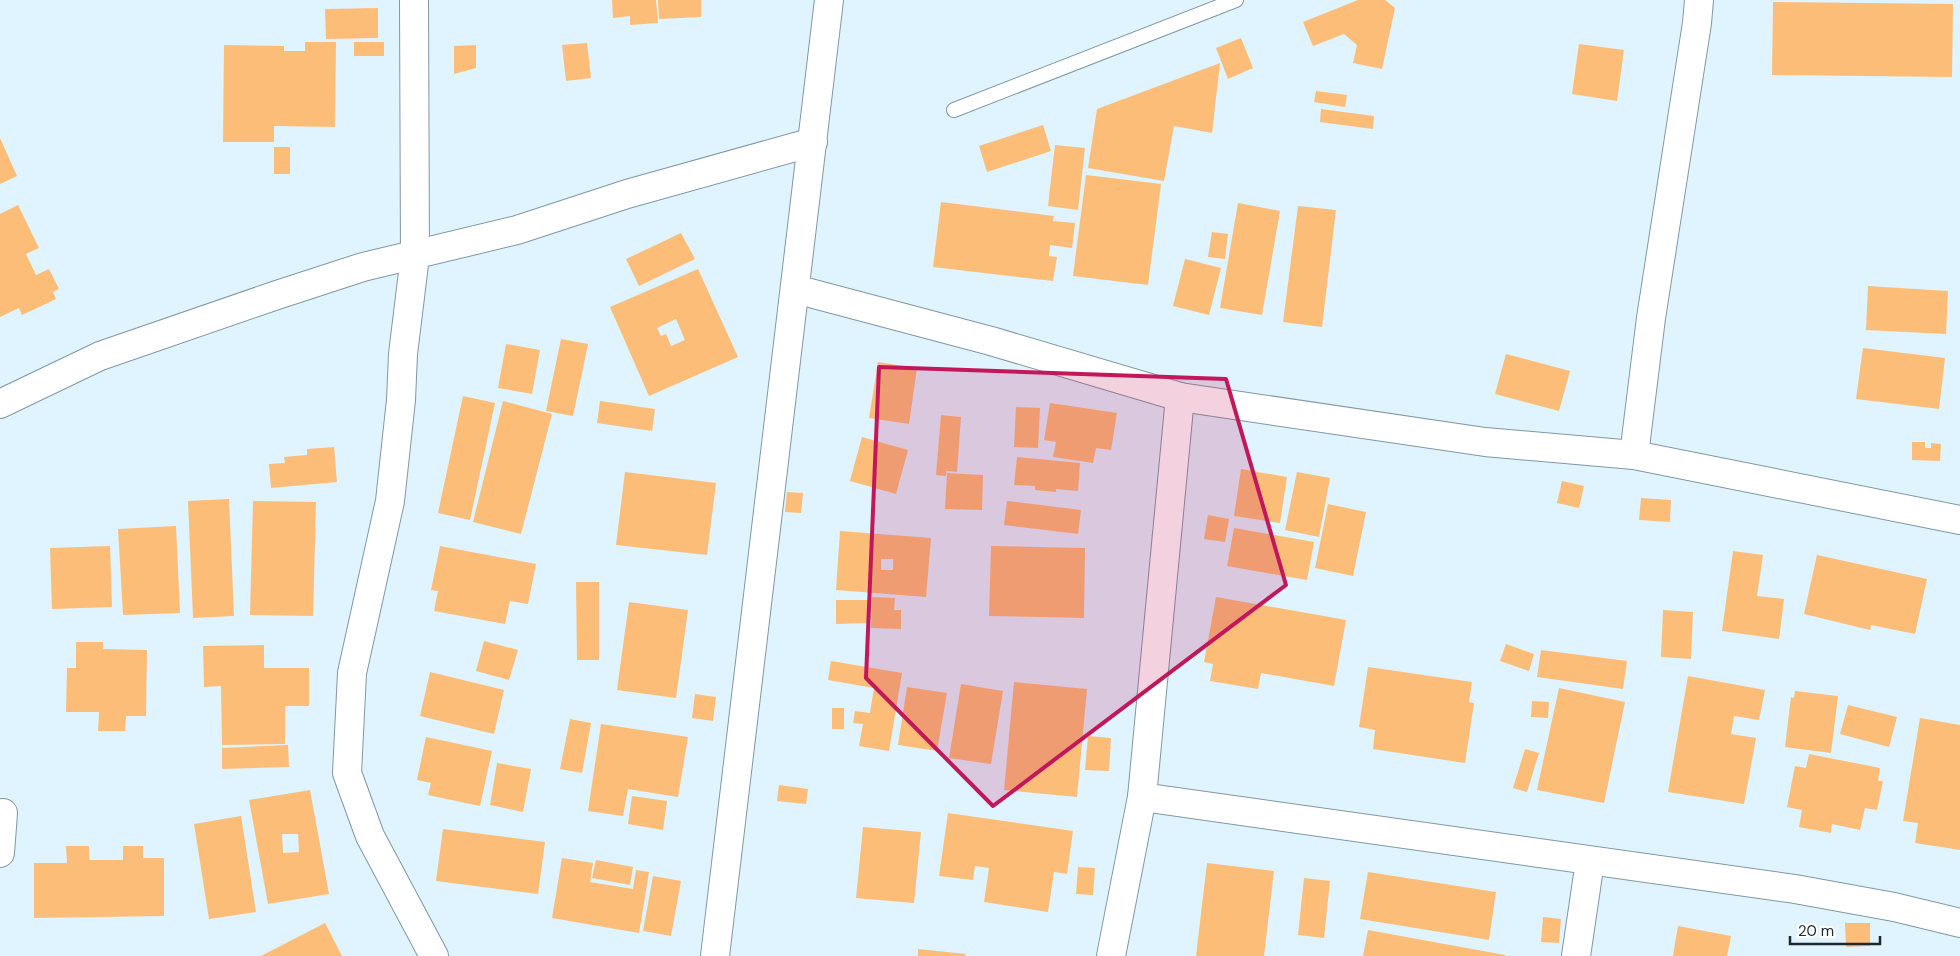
<svg xmlns="http://www.w3.org/2000/svg" width="1960" height="956" font-family="'DM Sans',sans-serif">
<style>
.building{fill:#fcbd79;fill-rule:evenodd}
.lines{fill:none;stroke-linecap:round;stroke-linejoin:round}
.service-casing{stroke:#8098a4;stroke-width:16}
.minor-casing{stroke:#8098a4;stroke-width:30}
.service{stroke:#fff;stroke-width:14}
.minor{stroke:#fff;stroke-width:28}
.marked{fill:#c2185b;fill-opacity:0.2;stroke:#c2185b;stroke-width:4;stroke-linejoin:round}
</style>
<rect width="100%" height="100%" fill="#dff4ff"/>
<!-- building -->
<g class="building">
<polygon points="612,0 656,0 658,23 630,25 630,16 613,18"/>
<polygon points="658,0 701,0 701,17 659,19"/>
<polygon points="1358,0 1385,0 1395,8 1382,69 1353,63 1357,45 1344,34 1313,46 1303,22"/>
<polygon points="1773,2 1953,4 1952,77 1772,75"/>
<polygon points="378,8 378,38 326,39 325,9"/>
<polygon points="1241,38 1253,68 1228,79 1216,48"/>
<polygon points="305,42 336,42 335,127 274,126 274,142 223,142 224,45 284,46 284,51 305,51"/>
<rect x="354" y="42" width="30" height="14"/>
<polygon points="587,43 591,78 566,81 562,45"/>
<polygon points="1579,44 1624,50 1617,101 1572,94"/>
<polygon points="476,45 476,68 454,74 454,46"/>
<polygon points="1220,63 1212,133 1174,126 1164,181 1088,168 1097,109"/>
<polygon points="1316,91 1347,95 1345,107 1314,102"/>
<polygon points="1321,109 1374,116 1373,129 1320,122"/>
<polygon points="1043,125 1051,151 987,172 979,146"/>
<polygon points="0,138 17,176 0,184"/>
<polygon points="1055,145 1085,148 1078,210 1048,206"/>
<rect x="274" y="147" width="16" height="27"/>
<polygon points="1086,175 1161,184 1148,285 1073,276"/>
<polygon points="941,202 1054,216 1053,221 1075,223 1072,248 1050,245 1049,256 1057,257 1053,281 933,267"/>
<polygon points="1238,203 1280,211 1262,315 1220,308"/>
<polygon points="18,205 39,248 26,254 36,275 49,269 59,289 53,292 56,299 22,315 19,308 0,317 0,214"/>
<polygon points="1298,206 1336,210 1322,327 1283,322"/>
<polygon points="1212,232 1228,234 1225,259 1208,257"/>
<polygon points="681,233 695,259 639,286 626,259"/>
<polygon points="1185,259 1221,268 1209,315 1173,306"/>
<path d="M698,269l40,88 -89,39 -39,-89zM676,319l9,21 -14,6 -5,-12 -5,2 -4,-8z"/>
<polygon points="1868,286 1948,291 1946,334 1866,330"/>
<polygon points="561,339 588,344 573,416 546,411"/>
<polygon points="506,344 540,350 532,394 498,388"/>
<polygon points="1863,348 1945,358 1939,409 1856,399"/>
<polygon points="1506,354 1570,371 1559,411 1495,394"/>
<polygon points="878,362 917,368 909,424 869,418"/>
<polygon points="463,396 495,403 470,520 438,513"/>
<polygon points="503,401 552,414 521,534 473,522"/>
<polygon points="600,401 655,409 652,431 597,423"/>
<polygon points="1050,403 1117,413 1111,450 1096,448 1093,463 1053,457 1056,442 1044,440"/>
<polygon points="1016,407 1040,408 1038,448 1014,447"/>
<polygon points="941,415 961,417 957,472 947,471 947,468 946,476 936,475"/>
<polygon points="862,437 908,450 896,494 850,481"/>
<polygon points="1912,442 1925,442 1925,448 1931,448 1931,443 1941,444 1940,461 1912,460"/>
<polygon points="334,447 337,482 271,488 269,464 285,463 284,457 307,455 307,449"/>
<polygon points="1017,457 1080,463 1078,491 1056,489 1056,492 1035,490 1035,486 1014,485"/>
<polygon points="1241,469 1287,477 1280,523 1234,516"/>
<polygon points="625,472 716,483 707,555 616,545"/>
<polygon points="1297,472 1330,478 1319,537 1285,530"/>
<polygon points="947,473 983,475 982,510 945,509"/>
<polygon points="1562,481 1584,486 1579,508 1557,503"/>
<polygon points="787,492 803,493 801,513 785,512"/>
<polygon points="1641,498 1671,500 1670,522 1639,520"/>
<polygon points="229,499 234,616 193,618 188,501"/>
<polygon points="253,501 316,502 313,616 250,615"/>
<polygon points="1007,501 1081,510 1078,534 1004,525"/>
<polygon points="1328,504 1366,512 1353,576 1315,568"/>
<polygon points="1208,515 1229,519 1225,542 1204,539"/>
<polygon points="176,526 180,613 123,615 118,529"/>
<polygon points="1234,528 1314,542 1307,580 1227,566"/>
<path d="M840,531l91,7 -5,59 -90,-7zM881,559h12v11h-12z"/>
<polygon points="110,546 112,607 52,609 50,548"/>
<polygon points="440,546 536,564 528,604 510,601 505,624 434,611 438,591 431,590"/>
<polygon points="991,546 1085,548 1084,618 989,616"/>
<polygon points="1733,551 1763,555 1757,596 1784,599 1779,639 1722,631"/>
<polygon points="1817,555 1927,579 1915,634 1871,625 1870,630 1804,614"/>
<polygon points="576,582 599,582 599,660 577,660"/>
<polygon points="872,597 895,598 894,610 901,610 901,629 871,628"/>
<polygon points="1216,597 1346,620 1334,686 1261,673 1258,689 1210,681 1213,664 1204,662"/>
<polygon points="836,600 867,600 867,623 836,624"/>
<polygon points="629,602 688,610 676,698 617,690"/>
<polygon points="1663,610 1693,612 1691,659 1661,657"/>
<polygon points="484,641 518,650 509,680 476,671"/>
<polygon points="76,642 103,642 103,649 147,650 146,716 126,716 125,731 98,731 99,712 66,712 67,668 76,668"/>
<polygon points="1506,644 1534,654 1529,671 1500,661"/>
<polygon points="264,645 264,668 309,668 309,706 285,706 285,744 222,745 221,686 204,687 203,646"/>
<polygon points="1541,650 1627,661 1623,689 1537,677"/>
<polygon points="831,661 902,673 889,751 859,746 863,724 853,723 855,711 870,713 874,688 828,680"/>
<polygon points="1368,667 1472,682 1469,702 1474,703 1465,763 1373,749 1375,730 1359,727"/>
<polygon points="430,672 504,690 494,734 420,716"/>
<polygon points="1688,676 1765,690 1759,720 1734,716 1731,734 1756,738 1744,804 1668,792"/>
<polygon points="1014,682 1087,689 1077,797 1004,790"/>
<polygon points="961,684 1003,691 991,764 949,758"/>
<polygon points="907,687 947,693 937,751 898,745"/>
<polygon points="1559,688 1625,702 1604,803 1537,790"/>
<polygon points="1795,691 1838,696 1831,753 1785,747 1791,697 1794,698"/>
<polygon points="695,694 716,697 713,721 692,718"/>
<polygon points="1532,701 1549,702 1548,718 1531,717"/>
<polygon points="1848,705 1897,717 1889,747 1840,734"/>
<rect x="832" y="708" width="12" height="21"/>
<polygon points="1920,718 1960,725 1960,850 1915,843 1918,823 1903,821"/>
<polygon points="570,719 591,723 582,773 560,769"/>
<polygon points="601,724 688,737 678,797 628,789 623,816 588,811"/>
<polygon points="1088,736 1111,738 1109,771 1085,770"/>
<polygon points="426,737 492,751 480,806 428,795 431,783 417,780"/>
<polygon points="288,745 289,767 222,769 222,748"/>
<polygon points="1525,749 1539,753 1527,792 1513,788"/>
<polygon points="1809,754 1880,768 1878,781 1883,781 1877,810 1865,808 1860,830 1832,824 1831,833 1799,827 1802,810 1787,807 1795,766 1806,768"/>
<polygon points="497,763 531,769 523,812 490,805"/>
<polygon points="779,785 808,789 806,804 777,801"/>
<path d="M310,790l19,104 -61,10 -19,-104zM282,834h16l1,18 -16,1z"/>
<polygon points="632,796 667,801 663,830 628,824"/>
<polygon points="948,813 1073,831 1067,874 1054,872 1048,912 984,902 989,868 975,866 973,880 939,876"/>
<polygon points="241,816 256,912 209,919 194,824"/>
<polygon points="863,827 921,832 914,903 856,898"/>
<polygon points="443,829 545,842 538,894 436,881"/>
<polygon points="66,846 89,846 89,860 123,860 123,846 143,846 143,858 164,858 164,916 34,918 34,863 67,863"/>
<polygon points="562,858 593,863 590,882 633,889 636,870 649,872 639,933 552,918"/>
<polygon points="596,860 633,867 630,885 592,878"/>
<polygon points="1207,863 1274,871 1264,956 1196,956"/>
<polygon points="1078,867 1095,868 1093,895 1076,894"/>
<polygon points="1368,872 1496,892 1489,940 1360,919"/>
<polygon points="653,876 681,881 671,936 643,931"/>
<polygon points="1304,878 1330,881 1324,938 1298,935"/>
<polygon points="1543,917 1561,919 1559,943 1541,942"/>
<polygon points="325,923 342,956 261,956"/>
<polygon points="1845,923 1870,923 1870,946 1846,947"/>
<polygon points="1678,926 1731,936 1727,956 1673,956"/>
<polygon points="1368,930 1505,955 1505,956 1363,956"/>
<polygon points="918,949 966,954 965,956 918,956"/>
</g>
<g class="lines">
<!-- service casing -->
<g class="service-casing">
<polyline id="service" points="954,110 1236,0"/>
</g>
<!-- minor casing -->
<g class="minor-casing">
<g id="minor">
<polyline points="414,0 415,256 403,354 401,400 390,501 352,673 347,773 370,836 434,956"/>
<polyline points="795,289 991,341 1180,397 1485,442 1634,455 1960,520"/>
<polyline points="0,404 100,356 277,295 363,267 517,230 627,194 813,142"/>
<polyline points="1634,455 1651,318 1697,23 1699,0"/>
<polyline points="1142,797 1795,889 1894,907 1960,923"/>
<polyline points="0,853 3,813"/>
<polyline points="715,956 829,0"/>
<polyline points="1111,956 1142,797 1180,397"/>
<polyline points="1576,956 1590,861"/>
</g>
</g>
<!-- service -->
<use href="#service" class="service"/>
<!-- minor -->
<use href="#minor" class="minor"/>
</g>
<!-- marked area -->
<path class="marked" d="M879,367l347,12 60,206 -293,221 -127,-128z"/>
<!-- scale -->
<path d="M1790 936v8h90v-8" fill="none" stroke="#1e282d" stroke-width="2.5"/>
<text x="1798" y="936" font-size="15" fill="#1e282d" stroke="#fefefe" stroke-width="4" paint-order="stroke">20 m</text>
</svg>
